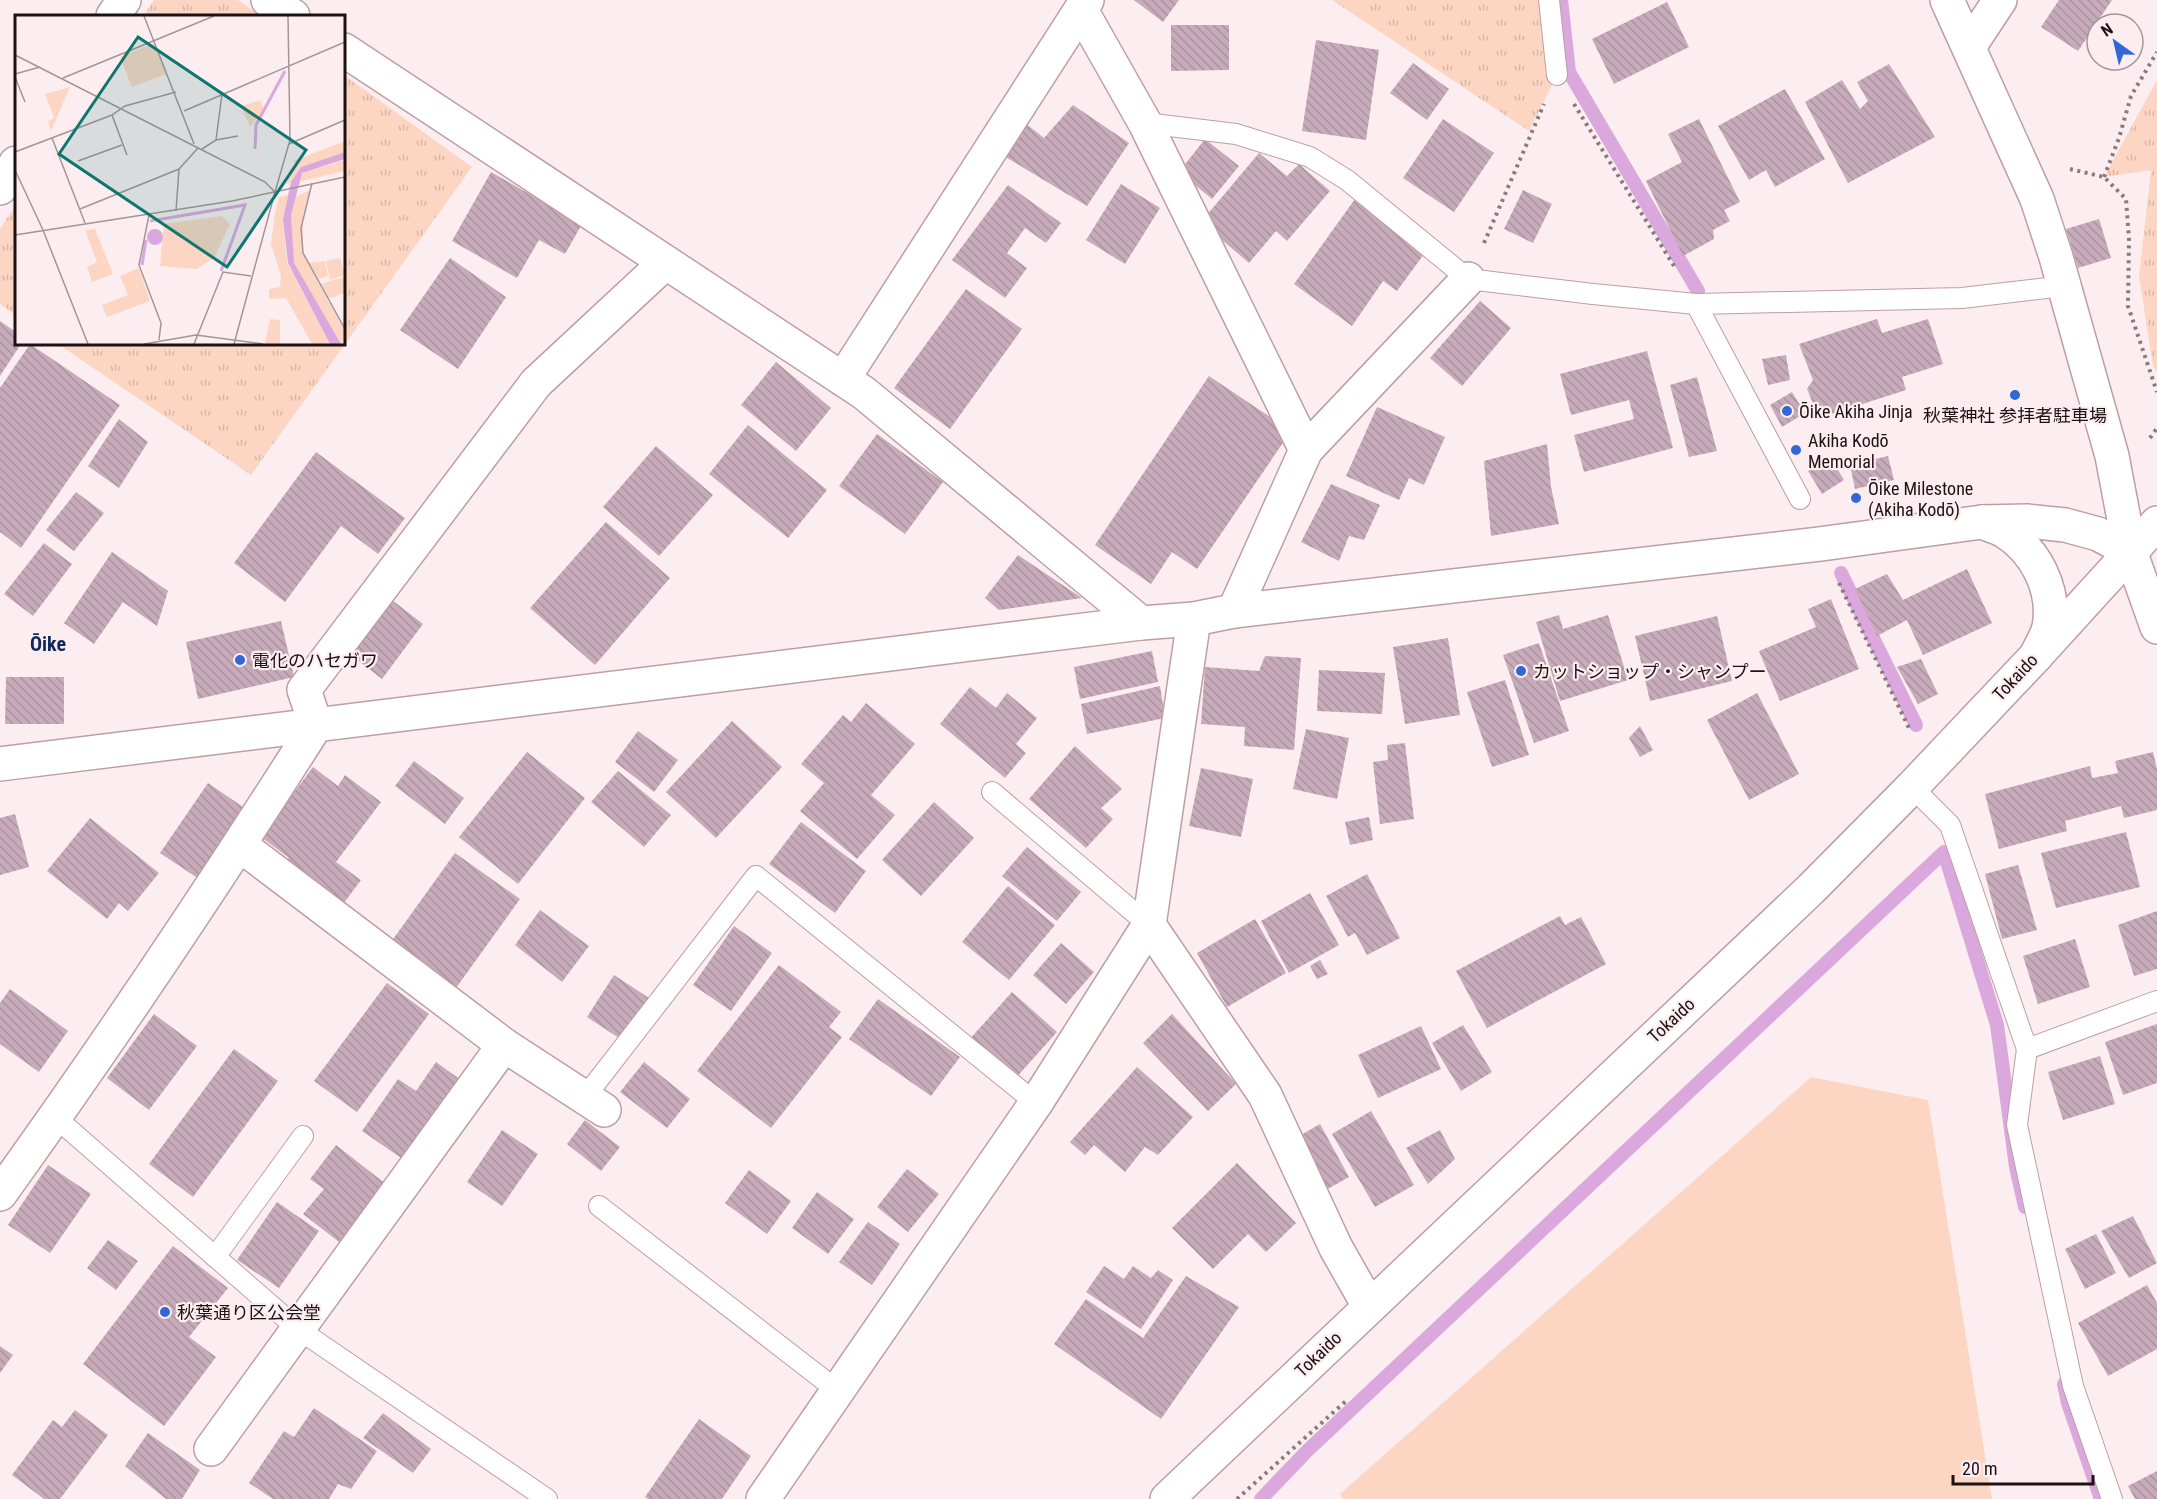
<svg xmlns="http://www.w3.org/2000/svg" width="2157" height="1499" font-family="'Roboto Condensed','Noto Sans JP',sans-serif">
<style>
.grass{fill:url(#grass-tufts)}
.pitch{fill:#fcd6c3}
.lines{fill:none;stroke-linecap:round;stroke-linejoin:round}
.stream{stroke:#daa8dc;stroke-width:14}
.building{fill:url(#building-back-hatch)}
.service-casing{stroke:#be9ea3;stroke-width:22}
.minor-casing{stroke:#be9ea3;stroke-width:36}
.tertiary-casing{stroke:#be9ea3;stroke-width:36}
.secondary-casing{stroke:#be9ea3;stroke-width:36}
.path{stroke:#877b7d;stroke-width:4;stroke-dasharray:3 4.5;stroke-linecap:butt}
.service{stroke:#fff;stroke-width:20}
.minor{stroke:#fff;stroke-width:33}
.tertiary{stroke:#fff;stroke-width:33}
.secondary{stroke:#fff;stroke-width:33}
.poi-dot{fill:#3168d6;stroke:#fceef0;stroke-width:2}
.labels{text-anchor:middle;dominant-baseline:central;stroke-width:4.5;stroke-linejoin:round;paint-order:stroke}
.poi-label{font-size:18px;fill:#1c1113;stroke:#fceef0;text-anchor:start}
.street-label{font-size:18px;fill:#1c1113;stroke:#fceef0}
.neighbourhood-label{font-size:20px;font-weight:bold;fill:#0e285c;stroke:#fceef0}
.inset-river{fill:none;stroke:#daa8dc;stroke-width:3}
.inset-road{fill:none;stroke:#a29698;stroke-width:1.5}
.view{fill:#0f766e;fill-opacity:0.15;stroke:#0f766e;stroke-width:3}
.inset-edge{fill:none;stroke:#1c1113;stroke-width:3}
</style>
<defs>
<pattern id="grass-tufts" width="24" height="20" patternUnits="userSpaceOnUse" patternTransform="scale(1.5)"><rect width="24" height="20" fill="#fcd6c3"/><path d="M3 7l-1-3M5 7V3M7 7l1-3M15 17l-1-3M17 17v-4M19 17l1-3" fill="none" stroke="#d7b7a7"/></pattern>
<pattern id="building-back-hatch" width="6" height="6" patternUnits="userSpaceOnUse" patternTransform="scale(1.5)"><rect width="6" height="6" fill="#c8abba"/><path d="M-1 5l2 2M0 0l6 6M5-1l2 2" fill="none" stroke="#ab929f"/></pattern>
</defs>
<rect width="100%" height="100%" fill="#fceef0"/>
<!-- grass -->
<g class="grass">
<polygon points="154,0 238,0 261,16 143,16"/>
<polygon points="1332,0 1549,0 1557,75 1529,131"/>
<polygon points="344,75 472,167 251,475 58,344 344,344"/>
<polygon points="2157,80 2157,372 2153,366 2139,276 2151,170 2104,177"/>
<polygon points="16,205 16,315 0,304 0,229"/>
</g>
<!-- pitch -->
<polygon class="pitch" points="1811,1077 1928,1100 1992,1499 1343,1499 1340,1494"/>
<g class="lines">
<!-- stream -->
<g class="stream">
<polyline points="1561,0 1569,72 1698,291"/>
<polyline points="1841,573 1916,725"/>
<polyline points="2064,1384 2068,1403 2101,1499"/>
<polyline points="1261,1499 1307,1451 1944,852 1997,1025 2016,1167 2025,1207"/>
</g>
</g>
<!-- building -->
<g class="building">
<polygon points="1134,0 1179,0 1163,22"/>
<polygon points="2059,0 2112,0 2078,51 2041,27"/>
<polygon points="1667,2 1689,47 1614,84 1592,39"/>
<polygon points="1171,25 1229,25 1229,70 1171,71"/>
<polygon points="1316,40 1379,50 1366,140 1302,131"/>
<polygon points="1413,63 1449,89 1427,120 1390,93"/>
<polygon points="1889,64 1935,137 1848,183 1805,102 1842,80 1860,109 1868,101 1857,82"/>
<polygon points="1785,89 1825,159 1775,187 1766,170 1749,180 1718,126"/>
<polygon points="1073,105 1129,143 1087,206 1004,156 1025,123 1044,138"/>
<polygon points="1443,119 1494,153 1454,212 1403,178"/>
<polygon points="1699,119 1740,202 1724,210 1730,221 1713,230 1714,239 1683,256 1646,181 1682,162 1668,134"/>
<polygon points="1205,139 1239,166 1212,199 1179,172"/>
<polygon points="1259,153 1287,176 1299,164 1330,191 1287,241 1276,231 1249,263 1201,222"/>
<polygon points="491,172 582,224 565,254 539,240 517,278 452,241"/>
<polygon points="1121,184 1160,208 1125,264 1086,240"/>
<polygon points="1008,185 1061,223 1046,243 1025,228 1007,253 1027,268 1005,298 952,260"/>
<polygon points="1523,190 1552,204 1533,243 1504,229"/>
<polygon points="1355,199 1427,250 1397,291 1383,281 1352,326 1294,284"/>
<polygon points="2099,219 2111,258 2078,268 2066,229"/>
<polygon points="450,258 506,297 458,369 400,330"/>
<polygon points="966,289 1022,329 950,429 894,388"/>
<polygon points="1480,301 1511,328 1462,386 1430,358"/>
<polygon points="1877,319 1882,333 1928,319 1943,364 1902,377 1906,390 1819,418 1807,389 1813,380 1799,344"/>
<polygon points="0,321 16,332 16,344 21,344 0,376"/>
<polygon points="30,344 120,405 21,548 0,532 0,388"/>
<polygon points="1647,351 1673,448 1584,472 1574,435 1634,419 1629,400 1571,415 1560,374"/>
<polygon points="1786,355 1790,380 1768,385 1762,359"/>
<polygon points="776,362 831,408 796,451 741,405"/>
<polygon points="1209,376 1291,431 1197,569 1172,552 1151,584 1095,545"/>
<polygon points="1697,377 1717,451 1689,457 1670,385"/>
<polygon points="1792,392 1805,413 1782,427 1770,405"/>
<polygon points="1377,407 1445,437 1424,485 1409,478 1399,500 1346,476"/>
<polygon points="119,419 148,442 119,488 88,466"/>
<polygon points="748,425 827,490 788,538 709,474"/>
<polygon points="877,434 943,482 905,534 839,486"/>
<polygon points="1547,444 1551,487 1559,524 1491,536 1484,461"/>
<polygon points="656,446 713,495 659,556 603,507"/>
<polygon points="316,452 405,518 378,554 341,526 285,602 234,563"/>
<polygon points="1888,456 1894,480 1855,489 1850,465"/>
<polygon points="1830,457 1844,480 1822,494 1808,471"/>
<polygon points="1331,484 1380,505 1364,540 1349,536 1339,561 1301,542"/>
<polygon points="76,492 104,513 74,551 46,530"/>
<polygon points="606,522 670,578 595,665 530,608"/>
<polygon points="44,543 72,564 33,616 4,594"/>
<polygon points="112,552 168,591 157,626 123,602 94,644 64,623"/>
<polygon points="1018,555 1082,598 999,610 985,598"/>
<polygon points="1967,569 1992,623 1923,655 1907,620 1877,636 1855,589 1887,574 1903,600"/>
<polygon points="1831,599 1859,669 1780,701 1759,651 1816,627 1808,609"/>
<polygon points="392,600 423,624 382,679 351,655"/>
<polygon points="1559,615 1563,629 1608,615 1628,680 1560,701 1536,622"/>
<polygon points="1717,616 1732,681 1650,701 1635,636"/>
<polygon points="281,621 294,677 198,699 186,642"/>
<polygon points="1448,638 1460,715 1405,724 1393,647"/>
<polygon points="1539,643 1569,731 1534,743 1503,655"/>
<polygon points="1152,651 1158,682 1080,699 1074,667"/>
<polygon points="1265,656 1301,658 1294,750 1244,746 1245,727 1201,724 1205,667 1259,671"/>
<polygon points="1921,659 1938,694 1918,704 1897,667"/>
<polygon points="1319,670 1385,673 1382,714 1317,711"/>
<polygon points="6,677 64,677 64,724 5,724"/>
<polygon points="1505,680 1529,755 1492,767 1467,692"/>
<polygon points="1160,686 1165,718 1087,734 1081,704"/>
<polygon points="970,687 996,708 1007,693 1037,718 1016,744 1026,753 1005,778 940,724"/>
<polygon points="1757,693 1799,774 1749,800 1707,720"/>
<polygon points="866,703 915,744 871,795 895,815 857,859 800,811 824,783 801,764 843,715 851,722"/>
<polygon points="732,721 782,767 716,838 666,792"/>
<polygon points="1640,726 1653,750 1640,757 1629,738"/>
<polygon points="1306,729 1349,738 1337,799 1293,789"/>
<polygon points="638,731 678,760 654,792 615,762"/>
<polygon points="1405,743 1414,819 1380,824 1373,762 1388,760 1387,745"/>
<polygon points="1075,746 1122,789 1101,808 1113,819 1086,848 1029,799"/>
<polygon points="527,752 585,798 518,884 459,837"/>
<polygon points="2153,752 2157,769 2157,810 2124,818 2121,806 2065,821 2067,831 1999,849 1985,794 2090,766 2092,778 2118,773 2115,761"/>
<polygon points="414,761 464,798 445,824 395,786"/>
<polygon points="313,767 338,786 345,775 381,802 336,862 361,880 341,907 283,864 289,858 261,837"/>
<polygon points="1201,768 1253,779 1241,837 1189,826"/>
<polygon points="618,771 671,815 644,847 591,802"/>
<polygon points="208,783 246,809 199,879 160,853"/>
<polygon points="934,802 974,838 921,896 882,860"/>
<polygon points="15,814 29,867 0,875 0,818"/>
<polygon points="1369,817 1373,840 1350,845 1345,822"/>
<polygon points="90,818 159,873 128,911 119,903 107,919 47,871"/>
<polygon points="801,822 866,871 835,913 769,864"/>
<polygon points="2126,832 2140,887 2056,908 2041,853"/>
<polygon points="1027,847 1081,892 1057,921 1002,876"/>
<polygon points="455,853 520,899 456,988 391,942"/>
<polygon points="2018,865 2037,930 2002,939 1985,874"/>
<polygon points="1367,874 1400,938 1367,955 1355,933 1348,937 1326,896"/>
<polygon points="1008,886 1055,925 1009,980 962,942"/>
<polygon points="1310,893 1339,945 1289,973 1261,921"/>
<polygon points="540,910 589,946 562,982 515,945"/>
<polygon points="2157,911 2157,969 2134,976 2118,925"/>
<polygon points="1560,916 1565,925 1581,917 1606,964 1487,1028 1456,971"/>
<polygon points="1255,919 1286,973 1227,1007 1197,953"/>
<polygon points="734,926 772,953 731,1011 693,985"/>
<polygon points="2075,939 2090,987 2038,1004 2023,956"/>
<polygon points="1061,943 1094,972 1066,1004 1033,975"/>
<polygon points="1320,960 1328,974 1317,979 1310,966"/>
<polygon points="779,965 841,1012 829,1027 842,1037 771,1128 697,1071"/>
<polygon points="614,975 652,1000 625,1042 587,1017"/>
<polygon points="387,983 429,1014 357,1112 314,1081"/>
<polygon points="10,989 68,1031 39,1072 0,1044 0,1003"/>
<polygon points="1012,992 1057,1032 1013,1081 968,1041"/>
<polygon points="878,999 960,1057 931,1096 849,1039"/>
<polygon points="154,1014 197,1046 149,1110 107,1078"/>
<polygon points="1172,1014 1236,1084 1208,1111 1143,1043"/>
<polygon points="2157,1024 2157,1083 2123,1095 2105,1042"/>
<polygon points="1463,1025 1492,1072 1461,1091 1432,1043"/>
<polygon points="1421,1026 1441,1069 1378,1098 1358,1055"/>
<polygon points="234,1049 278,1081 193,1197 149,1164"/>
<polygon points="2100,1056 2115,1104 2063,1120 2048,1072"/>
<polygon points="436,1062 468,1085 404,1160 362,1131 398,1079 416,1091"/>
<polygon points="644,1062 690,1099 667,1128 620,1092"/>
<polygon points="1137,1067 1193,1117 1158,1155 1145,1147 1125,1172 1094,1145 1085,1155 1070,1142"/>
<polygon points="1371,1111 1414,1185 1375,1207 1332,1134"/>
<polygon points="585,1120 620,1147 601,1171 567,1144"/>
<polygon points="1320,1124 1349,1177 1324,1191 1294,1139"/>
<polygon points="502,1130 538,1154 502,1206 467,1182"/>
<polygon points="1440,1130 1455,1159 1428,1184 1406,1148"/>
<polygon points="336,1145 386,1184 339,1242 303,1214 324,1189 310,1179"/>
<polygon points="1237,1163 1296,1223 1266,1252 1248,1234 1213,1269 1172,1228"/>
<polygon points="48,1165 91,1194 50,1253 8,1225"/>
<polygon points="907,1169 939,1194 908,1232 877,1207"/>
<polygon points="749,1170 791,1201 767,1234 725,1203"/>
<polygon points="817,1192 854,1219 828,1254 792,1228"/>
<polygon points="277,1202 319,1231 279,1288 237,1260"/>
<polygon points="2133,1216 2157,1263 2129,1278 2101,1231"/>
<polygon points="868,1222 900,1244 872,1285 839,1262"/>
<polygon points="2096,1234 2116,1273 2085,1289 2065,1249"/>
<polygon points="108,1240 138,1261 116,1290 87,1268"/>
<polygon points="173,1246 228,1288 189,1337 216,1357 164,1426 83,1364"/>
<polygon points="1104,1266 1124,1279 1133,1266 1151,1278 1158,1270 1173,1280 1141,1329 1086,1292"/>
<polygon points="1186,1276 1239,1307 1161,1419 1054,1344 1086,1299 1143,1338"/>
<polygon points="2147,1285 2157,1303 2157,1349 2108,1376 2078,1323"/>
<polygon points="0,1346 13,1355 0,1373"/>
<polygon points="314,1408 377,1451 351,1489 338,1484 329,1499 273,1499 249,1483 284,1431 294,1437"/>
<polygon points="75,1410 108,1435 60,1499 44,1499 12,1475 53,1420 62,1427"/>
<polygon points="383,1413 431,1449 413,1473 363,1438"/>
<polygon points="699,1419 751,1456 722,1499 648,1499 645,1497"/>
<polygon points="148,1433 200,1470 182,1499 166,1499 125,1466"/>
<polygon points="2157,1471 2157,1499 2135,1499 2128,1486"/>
</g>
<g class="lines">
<!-- service casing -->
<g class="service-casing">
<g id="service">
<polyline points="1549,0 1557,75"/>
<polyline points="1145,123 1236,134 1310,157 1347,180 1468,279 1593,294 1696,304 1962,298 2064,286"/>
<polyline points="1696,304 1800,499"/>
<polyline points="1912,787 1950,825 2027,1049 2157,1001"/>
<polyline points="992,792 1149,925"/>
<polyline points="2027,1049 2017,1125 2073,1386 2112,1499"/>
<polyline points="585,1097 756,876 1036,1103"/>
<polyline points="55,1117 298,1329 547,1499"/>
<polyline points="599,1206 838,1391"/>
<polyline points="215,1257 303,1136"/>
</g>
</g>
<!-- minor casing -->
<g class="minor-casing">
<g id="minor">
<polyline points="268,0 293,16"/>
<polyline points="1947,0 2037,199 2056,257 2112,456 2130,551"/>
<polyline points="1081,10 1145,123 1306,450"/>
<polyline points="113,16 124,0"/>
<polyline points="1969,47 2000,0"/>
<polyline points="344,50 864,393 1141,623"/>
<polyline points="0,188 16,163"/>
<polyline points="843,379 1087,0"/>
<polyline points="1234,611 1306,450 1468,279"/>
<polyline points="240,845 504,1045 604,1110"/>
<polyline points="1149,925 1265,1095 1336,1248 1369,1306"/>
<path d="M0,1194c110,-153 215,-310 316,-469l-12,-35 232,-307 129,-120"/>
<polyline points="211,1449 504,1045"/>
<polyline points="763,1499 1036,1103 1149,925 1194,619"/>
</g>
</g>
<!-- tertiary casing -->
<g class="tertiary-casing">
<g id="tertiary">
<path d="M1982,522c7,3 15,5 22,9 31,19 52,58 45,96 -2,9 -9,20 -13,29"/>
<polyline points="0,764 1141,623 1194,619 1234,611 1820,544 1982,522 2027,521 2065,525 2098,534 2130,551"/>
</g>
</g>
<!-- secondary casing -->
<g class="secondary-casing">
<g id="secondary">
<polyline points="2130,551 2157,627"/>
<polyline points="1167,1499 1811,889 1912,787 2036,656 2157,523"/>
</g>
</g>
<!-- path -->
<g class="path">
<polyline points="1574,104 1674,266"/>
<polyline points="2070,169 2104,177 2126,199 2129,239 2128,306 2157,392"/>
<polyline points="2104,177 2119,138 2131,96 2157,52"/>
<polyline points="1484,243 1544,104"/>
<polyline points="2150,438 2157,428"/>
<polyline points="1839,583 1910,730"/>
<polyline points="1237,1499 1346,1401"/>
</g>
<!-- service -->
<use href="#service" class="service"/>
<!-- minor -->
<use href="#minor" class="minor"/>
<!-- tertiary -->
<use href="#tertiary" class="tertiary"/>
<!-- secondary -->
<use href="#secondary" class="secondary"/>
</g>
<!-- markers -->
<g class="poi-dot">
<circle cx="2015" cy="395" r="6"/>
<circle cx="1787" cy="411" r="6"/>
<circle cx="1796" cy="450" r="6"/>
<circle cx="1856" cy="498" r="6"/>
<circle cx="240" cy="660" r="6"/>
<circle cx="1521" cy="671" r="6"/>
<circle cx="165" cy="1312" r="6"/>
</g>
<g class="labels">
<!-- poi labels -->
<g class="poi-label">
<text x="1799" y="411">Ōike Akiha Jinja</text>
<text x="2015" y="415" text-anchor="middle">秋葉神社 参拝者駐車場</text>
<text x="1808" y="440">Akiha Kodō<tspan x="1808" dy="21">Memorial</tspan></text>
<text x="1868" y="488">Ōike Milestone<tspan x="1868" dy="21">(Akiha Kodō)</tspan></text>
<text x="252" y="660">電化のハセガワ</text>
<text x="1533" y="671">カットショップ・シャンプー</text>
<text x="177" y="1312">秋葉通り区公会堂</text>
</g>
<!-- street labels -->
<g class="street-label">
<text transform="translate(2015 677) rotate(-47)">Tokaido</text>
<text transform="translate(1671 1020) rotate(-43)">Tokaido</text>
<text transform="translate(1318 1354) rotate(-44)">Tokaido</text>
</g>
<!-- neighbourhood labels -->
<g class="neighbourhood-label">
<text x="48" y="644">Ōike</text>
</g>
</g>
<!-- overview -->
<g transform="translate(15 15)">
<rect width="330" height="330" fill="#fceef0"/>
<path d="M139,28l12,31 -34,13 -12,-30zM55,72l-19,44 -3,-10 6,-3 -9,-24zM245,85l4,9 -14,18 -9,-21zM330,126v11l-44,15 -10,16 -5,1 10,-21 -3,-2zM330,145v11l-47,11 4,-9zM295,175l-7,25v38l26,50 13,20 3,-2v23h-7l-45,-82 -2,-47 4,-18zM273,180l-5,24 4,43 43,82h-18l-26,-46 -17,1v-10l11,-2 1,-11 -10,-32 4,-31 4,-16zM80,214l18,45 -21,8 -5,-15 10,-5 -12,-32zM325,243l5,17 -15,5 -4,-19zM310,246l3,15 -10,3 -9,-16zM124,253l11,33 -43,16 -5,-12 26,-10 -8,-19zM330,262v16l-17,6 -8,-15zM255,304l10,1v24h-15z" fill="#fcd6c3"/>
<path d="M207,201l8,8 -16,34 -17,11 -37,-3 4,-42z" fill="#fcd6c3"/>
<path d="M330,137v7l-43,14 -11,42 3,48 47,81h-11l-42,-81 -5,-44 8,-37 10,-15zM132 222a8 8 0 1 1 16 0a8 8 0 1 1-16 0Z" fill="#daa8dc"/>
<path class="inset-river" d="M240,134l1,-24 29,-54M135,206l95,-16 -24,66M127,250l4,-25"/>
<path class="inset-road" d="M129,1l50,128M0,40l250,127 10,10 15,-52 -2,-124M0,59l25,-7M0,62l10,25M48,63l151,-62M169,96l161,-69M97,100l15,40M37,123l33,85M201,125l6,-46M274,129l56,-24M187,134l14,-9 22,-4M0,137l97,-37 13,-9 51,-14M63,146l44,-16M0,155l28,60M297,168l-11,45 2,25 42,76M65,194l99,-40 19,-21M161,196l3,-42M134,200l-10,50 22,58 -2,17M28,215l45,114M0,220l217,-34 113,-24M129,329l52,-9 67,9M179,329l29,-72 28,4M219,329l41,-152"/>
<path class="view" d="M123,22l168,113 -79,117 -168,-113z"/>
<rect width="330" height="330" class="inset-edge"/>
</g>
<!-- north arrow -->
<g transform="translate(2115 42) rotate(326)"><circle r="28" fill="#fceef0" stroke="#a29698" stroke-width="1.5"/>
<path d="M0-4.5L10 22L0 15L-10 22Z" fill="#3168d6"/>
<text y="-9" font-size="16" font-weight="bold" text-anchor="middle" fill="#1c1113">N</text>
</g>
<!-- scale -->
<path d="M1953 1475v9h140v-9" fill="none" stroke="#1c1113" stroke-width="3"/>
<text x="1962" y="1475" font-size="18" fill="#1c1113" stroke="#fceef0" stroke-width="4.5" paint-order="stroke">20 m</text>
</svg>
